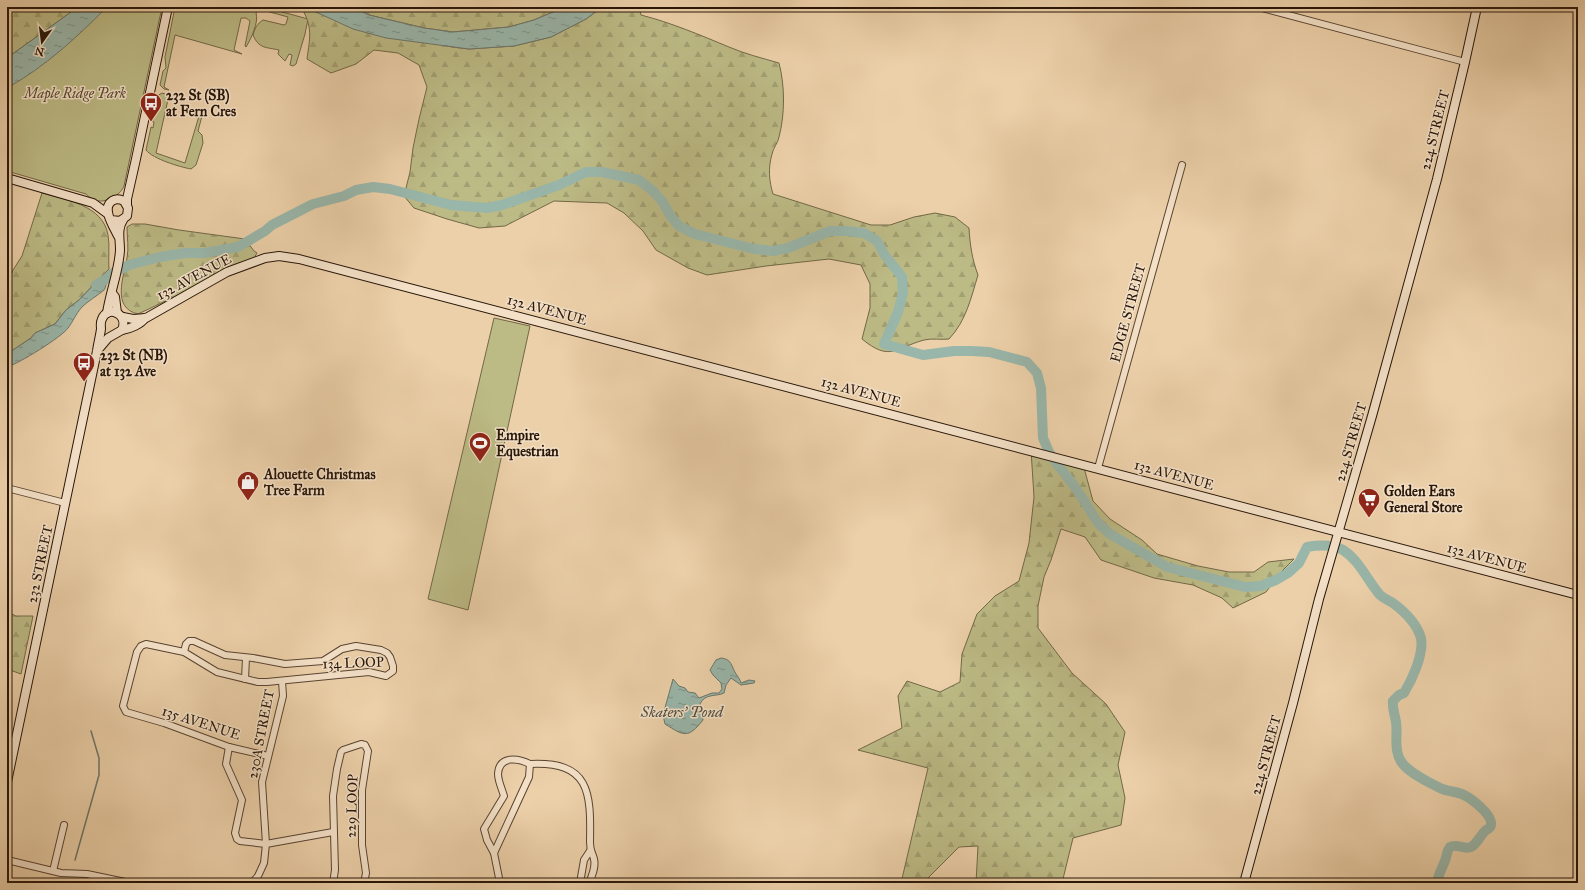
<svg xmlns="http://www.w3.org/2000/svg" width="1585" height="890" font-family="'IM FELL Great Primer',serif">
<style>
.green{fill:#bcba85;stroke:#726847}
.forest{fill:url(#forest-firs);stroke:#726847}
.water{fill:url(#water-ripples);stroke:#6c766a}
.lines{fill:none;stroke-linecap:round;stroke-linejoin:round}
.stream{stroke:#6c766a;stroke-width:1.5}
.river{stroke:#99b6aa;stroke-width:10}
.street-casing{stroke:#594431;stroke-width:8}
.secondary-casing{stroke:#281609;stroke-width:10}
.street{stroke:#f3e0c7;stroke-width:6}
.secondary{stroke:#f3e0c7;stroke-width:8}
.labels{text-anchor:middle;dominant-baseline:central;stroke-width:3;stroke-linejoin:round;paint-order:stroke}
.park-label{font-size:14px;font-style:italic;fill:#54472e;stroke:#f3e0c7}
.poi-label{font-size:14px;font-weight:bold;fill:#281609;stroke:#f3e0c7;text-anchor:start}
.street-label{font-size:14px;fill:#281609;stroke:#f3e0c7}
.water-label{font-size:15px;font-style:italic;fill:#504e41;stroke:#f3e0c7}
</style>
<defs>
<pattern id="forest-firs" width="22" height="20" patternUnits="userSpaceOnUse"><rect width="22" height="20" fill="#bcba85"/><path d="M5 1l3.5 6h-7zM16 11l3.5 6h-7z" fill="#a29f72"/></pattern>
<pattern id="water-ripples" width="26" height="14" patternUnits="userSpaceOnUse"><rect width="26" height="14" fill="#99b6aa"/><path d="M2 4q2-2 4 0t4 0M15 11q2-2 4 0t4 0" fill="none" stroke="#7d9389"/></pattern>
</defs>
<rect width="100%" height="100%" fill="#ecd0a9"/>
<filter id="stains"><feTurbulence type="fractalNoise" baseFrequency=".005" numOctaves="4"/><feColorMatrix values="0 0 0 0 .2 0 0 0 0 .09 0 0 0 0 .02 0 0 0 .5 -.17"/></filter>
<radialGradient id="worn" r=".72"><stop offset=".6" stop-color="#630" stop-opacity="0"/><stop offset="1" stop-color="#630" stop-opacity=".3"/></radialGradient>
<!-- green -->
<g class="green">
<path d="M78,7h84l-38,179c-4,10 -19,18 -30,14 -3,-1 -6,-4 -8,-6l-79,-23v-113z"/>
<path d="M175,7h89l44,12 -3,15 -9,30 -3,2 -3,-1 2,-10 -3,-1 -4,7 -7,-7 1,-4c-13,-3 -20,-1 -26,-15 2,-7 4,-11 10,-15l21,5 2,-1 2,-7 -29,-8 -3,4c3,9 -5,26 -10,34l-1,-1 5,-25 -4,-3h-5l-7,32 8,4 -67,-19 -11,52 5,3 -5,-1 -4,-4 3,-14 3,-3 -1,-11z"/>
<path d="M162,93l7,2 -13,58 29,10 14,-47 1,-1 2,1 -4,15 4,4 1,8 -7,22 -5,4c-11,-2 -38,-10 -45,-19l5,-23 2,1 1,-6 -2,-1 4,-17 1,-1 -1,-1 1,-6z"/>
<polygon points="494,318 530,326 468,610 428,599"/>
</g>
<!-- forest -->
<g class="forest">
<polygon points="7,7 78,7 7,58"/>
<path d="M301,7l151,40 17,2 45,-3 37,-9 35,-18 16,-12h37l2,8c31,8 59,20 88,32 16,7 33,11 50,16 6,23 6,51 0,74 -1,6 -6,11 -7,17 -4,14 -3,27 1,40l98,31h19l24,-8 21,-4 20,4 14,11c1,17 3,31 9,47 -7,23 -12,46 -29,64 -8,1 -17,-1 -25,1 -29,8 -34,22 -62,-1l8,-31v-24l-9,-19 -32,-6 -63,7 -59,9 -19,-7 -32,-18 -13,-19 -19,-18 -17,-10 -53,-2 -49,25 -26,2 -32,-9 -33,-11 -10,-12 6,-24 3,-24 6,-29 8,-32 -8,-22 -21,-12 -24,-3 -18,14 -25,9 -24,-14c3,-22 6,-32 -6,-52z"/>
<polygon points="353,7 565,7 534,20 509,27 453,32 424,28 369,15"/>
<path d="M42,193c24,7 61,12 66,42 2,10 0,23 1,34l-30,31 -13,10 -11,14 -20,9 -4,5 -24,16v-67l6,-17 9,-14z"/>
<path d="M132,224h13l34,6 66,9 9,12 3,2 -3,5 -30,12 -52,28 -34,16c-27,-6 -14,-38 -11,-56 2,-10 0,-21 0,-31z"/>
<polygon points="1031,450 1083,464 1093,501 1110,519 1142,540 1157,554 1198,566 1229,572 1254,572 1268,562 1294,559 1283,570 1266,592 1233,608 1222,598 1193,585 1154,578 1101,560 1085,537 1061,529 1051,560 1044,577 1038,606 1038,628 1072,673 1106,704 1125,732 1118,765 1125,798 1121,825 1073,838 1062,883 976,883 978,846 959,847 923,883 901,883 928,768 858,750 902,728 898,696 907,681 940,692 960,682 962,654 977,614 995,596 1019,581 1029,543 1034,497"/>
<polygon points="7,612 16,616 33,616 21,674 7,669"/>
</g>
<!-- water -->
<g class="water">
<path d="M78,7h29c-30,30 -62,60 -100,81v-30z"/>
<polygon points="305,7 353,7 369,15 424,28 453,32 509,27 534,20 565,7 602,7 586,19 551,37 514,46 469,49 386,38 353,29"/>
<path d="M102,276h6c-1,3 -2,12 -4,14 -7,6 -16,11 -22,17 -7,8 -8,13 -14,21 -6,9 -50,36 -61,39v-13l24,-16 4,-5 20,-9 11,-14 13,-10z"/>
<path d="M721,658c11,1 10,8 15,16 2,3 4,5 5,9l8,-3 6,1 -1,2 -13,2 -10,-7 -5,7 -2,8c-8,4 -19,0 -24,11l3,16c-15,19 -19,16 -38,4l-2,-9 10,-36 6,7 6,2 3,4 7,1 4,5 13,-5h7l3,-4 -1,-6 -8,-8 -3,-5 6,-10z"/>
</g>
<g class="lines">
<!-- stream -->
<g class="stream">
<polyline points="75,860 99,775 99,758 91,731"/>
<polyline points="69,883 70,880"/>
</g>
<!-- river -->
<path class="river" d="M96,285l10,-6 7,-6 16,-8 31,-8 25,-4h19l34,-6 27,-16 7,-6 41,-21 31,-8 12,-6 17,-3 17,2 61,16 36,3 15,-3 57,-20 27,-13h16l37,8 14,11 9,10 8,14 9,11 16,8 59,15 19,2 15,-3 42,-17h16l18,2 13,8 7,13 18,23 1,16 -5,19 -14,32 39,11 31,-4h17l18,1 38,10 10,11 4,15 2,50 6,14 8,12 18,23 23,36 12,11 57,33 78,20 16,-1 15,-6 12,-7 11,-10 8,-16c12,-2 25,-3 36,3 17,11 24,30 37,45 4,4 9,5 13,8 12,9 24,21 28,35 3,16 -9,42 -17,55l-5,2 -6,6c-1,7 2,14 3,21 2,13 -3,29 6,41 9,11 26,19 38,25 8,4 16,3 24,7 8,4 29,20 27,30 -1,4 -4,4 -6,6 -5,5 -8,13 -14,16 -7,3 -14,-4 -21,0 -4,5 -3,11 -6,16 -3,8 -6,12 -7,20"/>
<!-- street casing -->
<g class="street-casing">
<g id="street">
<polyline points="1258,7 1465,62"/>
<polyline points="1098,468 1182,165"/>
<polyline points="7,488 65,503"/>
<polyline points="184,652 217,672 258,682 267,682 369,672 386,676 393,671 393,666 390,657 387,653 381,650 356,646 342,649 323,661 285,664 253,658 225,655 194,641 189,641 186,644 184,652 146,644 141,646 137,652 123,706 126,712 164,723 229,747 268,756"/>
<polyline points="245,679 246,658"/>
<polyline points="229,747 226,764 242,800 235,833 237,839 240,841 266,844 333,832"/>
<path d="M530,764c60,-3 61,28 60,78 0,10 2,9 4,17 2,8 -2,17 -5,24"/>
<path d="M494,853l-7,-13 -3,-11 20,-33c-2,-7 -6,-15 -6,-22 1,-19 20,-16 32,-10"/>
<polyline points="7,860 61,873 87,874 130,883"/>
<polyline points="53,871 64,825"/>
<polyline points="252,883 258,876 264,863 266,844 262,782 283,696 282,681"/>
<polyline points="333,883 335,870 333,796 337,769 341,752 343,750 361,744 365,745 368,751 362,790 362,845 366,873 364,883"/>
<polyline points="500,883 494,853 529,777 530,764"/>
<polyline points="580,883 584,860 590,851"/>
</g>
</g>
<!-- secondary casing -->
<g class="secondary-casing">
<g id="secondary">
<polyline points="7,178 93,203 108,214"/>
<polyline points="127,204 127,199 136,159 168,7"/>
<path d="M111,220l9,1 7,-5 1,-8 -4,-7c-4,-2 -8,-3 -12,0 -11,7 2,26 6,35"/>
<polyline points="112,293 115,297 117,313"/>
<path d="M107,313c3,-21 12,-42 13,-63 0,-11 -3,-21 3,-30"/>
<polyline points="123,317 133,319 146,318 227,272 265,258 279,256 299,259 1578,595"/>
<path d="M122,330c8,-1 19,-6 23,-12"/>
<path d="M7,782l90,-431c1,-7 3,-15 4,-22 0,-3 -1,-6 1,-10 5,-14 27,-6 20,11l-14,8 -11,13"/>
<polyline points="1244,883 1293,703 1319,599 1372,416 1437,179 1465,62 1477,7"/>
</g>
</g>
<!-- street -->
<use href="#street" class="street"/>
<!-- secondary -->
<use href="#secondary" class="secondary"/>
</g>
<!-- icons -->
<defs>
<g id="bus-pin" transform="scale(1.15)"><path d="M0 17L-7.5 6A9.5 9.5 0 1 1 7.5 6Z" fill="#8f2418" stroke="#f3e0c7"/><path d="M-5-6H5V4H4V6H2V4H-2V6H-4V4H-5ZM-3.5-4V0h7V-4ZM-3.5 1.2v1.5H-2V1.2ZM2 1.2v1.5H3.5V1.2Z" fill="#fff"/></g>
<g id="stadium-pin" transform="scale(1.15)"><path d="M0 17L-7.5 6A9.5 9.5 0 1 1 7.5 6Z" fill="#8f2418" stroke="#f3e0c7"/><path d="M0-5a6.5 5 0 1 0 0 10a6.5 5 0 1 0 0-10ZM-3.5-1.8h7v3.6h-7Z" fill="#fff"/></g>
<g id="shop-pin" transform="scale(1.15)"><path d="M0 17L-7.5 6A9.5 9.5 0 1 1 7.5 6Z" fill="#8f2418" stroke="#f3e0c7"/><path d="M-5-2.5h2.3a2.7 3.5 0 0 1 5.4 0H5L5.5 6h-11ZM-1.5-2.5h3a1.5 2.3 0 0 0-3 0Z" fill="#fff"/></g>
<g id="supermarket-pin" transform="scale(1.15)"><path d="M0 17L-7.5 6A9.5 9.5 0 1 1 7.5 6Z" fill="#8f2418" stroke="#f3e0c7"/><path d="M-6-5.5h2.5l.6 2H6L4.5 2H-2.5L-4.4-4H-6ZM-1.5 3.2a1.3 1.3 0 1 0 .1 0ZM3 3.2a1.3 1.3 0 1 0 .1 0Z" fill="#fff"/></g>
</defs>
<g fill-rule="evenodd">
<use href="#bus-pin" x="151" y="103"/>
<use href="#bus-pin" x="84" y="363"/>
<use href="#stadium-pin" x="480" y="443"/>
<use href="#shop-pin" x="248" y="482"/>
<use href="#supermarket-pin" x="1369" y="499"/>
</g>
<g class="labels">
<!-- park labels -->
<g class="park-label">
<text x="75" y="93">Maple Ridge Park</text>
</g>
<!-- poi labels -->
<g class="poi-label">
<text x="166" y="95">232 St (SB)<tspan x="166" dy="16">at Fern Cres</tspan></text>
<text x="100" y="355">232 St (NB)<tspan x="100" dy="16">at 132 Ave</tspan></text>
<text x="496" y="435">Empire<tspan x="496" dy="16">Equestrian</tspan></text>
<text x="264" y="474">Alouette Christmas<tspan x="264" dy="16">Tree Farm</tspan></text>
<text x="1384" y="491">Golden Ears<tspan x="1384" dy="16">General Store</tspan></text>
</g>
<!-- street labels -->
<g class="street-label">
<text transform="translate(1435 130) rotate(-76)">224 STREET</text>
<text transform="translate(194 277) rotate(-28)">132 AVENUE</text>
<text transform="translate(547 310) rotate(15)">132 AVENUE</text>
<text transform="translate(1128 313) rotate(-75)">EDGE STREET</text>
<text transform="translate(861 392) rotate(15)">132 AVENUE</text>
<text transform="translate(1351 442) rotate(-74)">224 STREET</text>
<text transform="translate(1174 475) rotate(15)">132 AVENUE</text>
<text transform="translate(1487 558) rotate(15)">132 AVENUE</text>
<text transform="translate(40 564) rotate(-78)">232 STREET</text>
<text transform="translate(353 663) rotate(-2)">134 LOOP</text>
<text transform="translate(201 723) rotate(18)">135 AVENUE</text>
<text transform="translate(261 734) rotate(-79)">230A STREET</text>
<text transform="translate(1266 755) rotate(-75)">224 STREET</text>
<text transform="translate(352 806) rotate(-88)">229 LOOP</text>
</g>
<!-- water labels -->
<g class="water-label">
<text x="682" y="712">Skaters' Pond</text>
</g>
</g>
<!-- margin -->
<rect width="1585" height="890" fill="none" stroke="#ecd0a9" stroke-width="24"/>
<rect x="8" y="8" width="1569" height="874" fill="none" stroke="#281609" stroke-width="2"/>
<rect x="12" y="12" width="1561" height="866" fill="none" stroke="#281609"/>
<!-- north arrow -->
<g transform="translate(42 42) rotate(194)" stroke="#f3e0c7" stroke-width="3" paint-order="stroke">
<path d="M0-3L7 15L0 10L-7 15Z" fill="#281609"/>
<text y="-6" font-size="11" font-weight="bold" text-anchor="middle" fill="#281609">N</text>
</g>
<rect width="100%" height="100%" filter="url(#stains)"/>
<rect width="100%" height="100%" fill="url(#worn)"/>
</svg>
